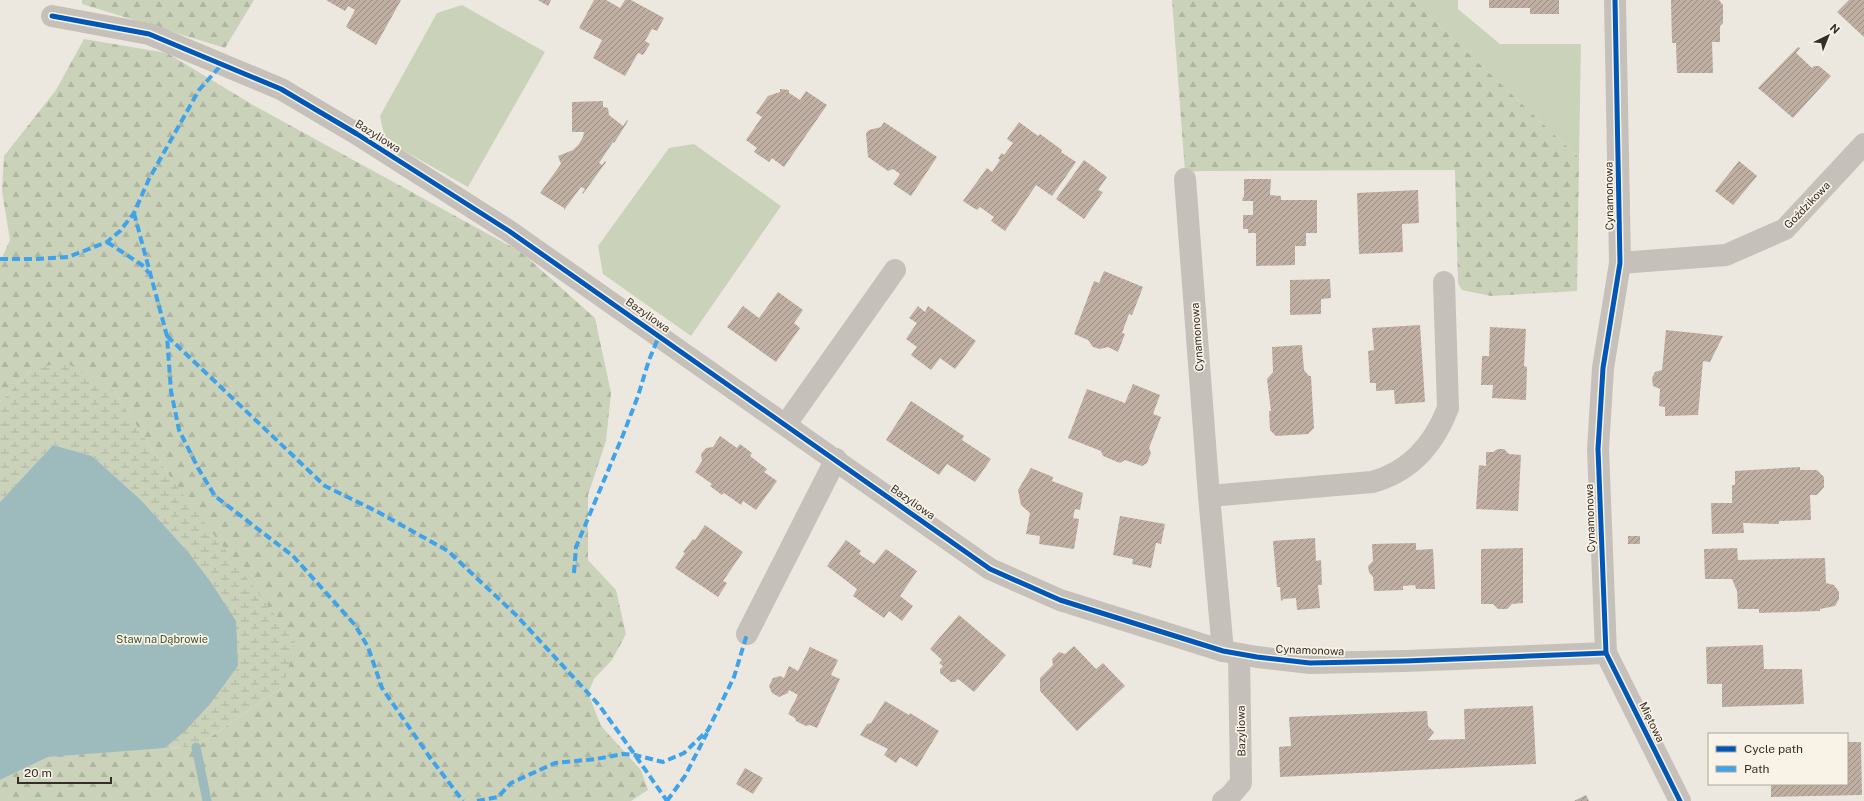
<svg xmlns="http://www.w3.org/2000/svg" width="1864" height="801" font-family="'Public Sans',sans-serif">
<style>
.green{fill:#cbd2ba}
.forest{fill:url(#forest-firs)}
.wetland{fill:url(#wetland-marsh)}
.water{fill:#9dbabd}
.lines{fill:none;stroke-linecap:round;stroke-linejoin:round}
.stream{stroke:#9dbabd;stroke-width:9}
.building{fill:url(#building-hatch)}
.minor{stroke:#c5c0b9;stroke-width:22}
.quiet{stroke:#3fa3eb;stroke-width:4;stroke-dasharray:8 4;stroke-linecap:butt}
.cycleway-casing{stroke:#f9f3e7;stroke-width:8}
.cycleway{stroke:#0057b8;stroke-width:5}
.labels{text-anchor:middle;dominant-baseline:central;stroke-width:3.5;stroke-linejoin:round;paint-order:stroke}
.street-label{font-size:11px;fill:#362d28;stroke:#f9f3e7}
.park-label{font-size:11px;fill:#42542c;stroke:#f9f3e7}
</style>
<defs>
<pattern id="forest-firs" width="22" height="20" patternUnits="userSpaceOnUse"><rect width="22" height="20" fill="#cbd2ba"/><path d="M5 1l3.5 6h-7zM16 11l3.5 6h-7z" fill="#afb5a0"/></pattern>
<pattern id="wetland-marsh" width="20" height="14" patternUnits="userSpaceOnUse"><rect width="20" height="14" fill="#cbd2ba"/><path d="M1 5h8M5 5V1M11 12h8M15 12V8" fill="none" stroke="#afb5a0"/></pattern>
<pattern id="building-hatch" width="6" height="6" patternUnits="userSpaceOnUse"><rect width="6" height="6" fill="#bfaea2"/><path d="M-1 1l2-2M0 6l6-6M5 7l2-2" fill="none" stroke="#9c8e84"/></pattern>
</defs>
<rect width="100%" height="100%" fill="#ece8e0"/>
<!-- green -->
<g class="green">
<polygon points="1412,0 1458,0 1458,9 1500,44 1581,44 1579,158"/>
<polygon points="462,5 545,52 468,187 385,140 380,116 437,13"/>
<polygon points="694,144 781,206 691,336 603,274 598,246 669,148"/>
</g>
<!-- forest -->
<g class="forest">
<polygon points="82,0 254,0 225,48 82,4"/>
<polygon points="1172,0 1412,0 1579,158 1577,291 1491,296 1462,290 1458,283 1455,170 1203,171 1185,172"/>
<polygon points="84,39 167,53 253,105 521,252 595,318 611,393 606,441 588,495 588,560 616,590 626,634 612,660 594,679 588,693 601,726 641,770 648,790 631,801 0,801 0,780 48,757 139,749 196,747 284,686 172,480 114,391 32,369 0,402 0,262 10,240 2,191 4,156 56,90"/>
</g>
<!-- wetland -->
<path class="wetland" d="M65,362l49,29 58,89 123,161 -11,45 -88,61 -31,1c31,-27 49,-50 73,-82l-28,-85 -21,-28 -48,-53 -49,-44 -39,-11 -53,57v-100l32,-33z"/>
<!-- water -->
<polygon class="water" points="53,445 92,456 141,500 189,553 210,581 236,621 238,666 210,704 187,729 165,748 48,757 0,780 0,502"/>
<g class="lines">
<!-- stream -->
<polyline class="stream" points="196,747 207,801"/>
</g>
<!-- building -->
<g class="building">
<polygon points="326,0 401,0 376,45 346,27 355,10 348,6 345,11"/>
<polygon points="538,0 551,0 548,6"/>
<polygon points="594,0 606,0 620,8 625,0 631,0 664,18 657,31 652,29 645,41 650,44 643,55 638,53 625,76 593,58 602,40 579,28"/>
<polygon points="1489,0 1559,0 1559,14 1530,14 1530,8 1489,8"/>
<polygon points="1671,0 1719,0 1723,5 1723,23 1720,26 1720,42 1712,42 1713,73 1677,73 1676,43 1672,43"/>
<polygon points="1849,0 1864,0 1864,37 1837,12"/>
<polygon points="1798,47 1800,48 1796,53 1812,68 1814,66 1819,66 1831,76 1793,118 1758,88"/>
<polygon points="780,89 789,90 789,93 800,100 806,91 827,105 784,167 772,158 769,162 754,152 757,148 746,140 762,117 756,113 768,96 780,92"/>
<polygon points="603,101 603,107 608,108 609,115 623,126 627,120 628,121 614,143 613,142 599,163 602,165 605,161 606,162 583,194 582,193 585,189 581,187 564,210 564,208 540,193 561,164 558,156 573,150 579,144 583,137 584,132 572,132 572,102"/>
<polygon points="884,122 937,157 911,196 893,184 900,174 893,169 888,171 868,157 866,133 869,130 881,127"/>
<polygon points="1019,122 1038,136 1040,134 1062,150 1061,152 1076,162 1052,196 1036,185 1005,231 991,221 994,217 980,207 977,210 963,201 987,168 992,172 1000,160 998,158 1002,153 1004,155 1013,143 1007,139"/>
<polygon points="1084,160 1107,177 1098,190 1103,192 1084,219 1056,199"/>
<polygon points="1739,161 1757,176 1733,205 1715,191"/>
<polygon points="1244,179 1271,179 1270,195 1281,196 1281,200 1317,200 1317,233 1306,233 1306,246 1295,246 1295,265 1256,266 1256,233 1248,233 1248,229 1243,229 1243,215 1253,215 1253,201 1242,201 1243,197 1244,197"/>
<polygon points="1418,190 1419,223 1402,224 1403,252 1359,254 1357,193"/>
<polygon points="1104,271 1143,287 1132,315 1129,314 1122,333 1125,334 1118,352 1108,347 1100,349 1093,347 1088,340 1074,334 1094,281 1099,283"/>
<polygon points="1330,279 1331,298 1321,299 1321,314 1290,315 1290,280"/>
<polygon points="778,292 803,310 794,323 800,328 776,362 727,327 743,306 759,318"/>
<polygon points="918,306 925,312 928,306 976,341 955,369 940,358 931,370 911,355 917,347 906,339 917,323 909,318"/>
<polygon points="1420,325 1425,402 1395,404 1394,390 1376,391 1376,383 1370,383 1368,351 1374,350 1372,328"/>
<polygon points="1490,327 1526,329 1524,366 1527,367 1526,400 1492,398 1493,385 1481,385 1482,356 1489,356"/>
<polygon points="1666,330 1723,336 1710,362 1703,361 1698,415 1665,416 1665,407 1659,406 1660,389 1653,386 1652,378 1655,372 1662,370"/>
<polygon points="1302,345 1304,370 1309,376 1311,376 1314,428 1308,434 1276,436 1270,430 1269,411 1271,411 1267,379 1273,372 1272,347"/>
<polygon points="1133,384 1160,395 1153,414 1161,417 1149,448 1151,453 1147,463 1142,466 1125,460 1120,463 1103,456 1101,451 1068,438 1087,389 1125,403"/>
<polygon points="911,401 964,436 962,440 991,459 975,482 947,464 939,475 886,440"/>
<polygon points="720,436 737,448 740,444 752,453 750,456 767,469 764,472 777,481 756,510 743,501 741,505 724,493 722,495 710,486 712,484 695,472 702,461 701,454 706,448 713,447"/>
<polygon points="1498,449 1504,449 1509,454 1521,455 1518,511 1476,509 1479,465 1486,466 1486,452 1493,452"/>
<polygon points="1800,467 1800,470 1817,470 1824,477 1824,487 1817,495 1810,495 1811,520 1779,521 1779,524 1743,523 1744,533 1712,534 1711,503 1732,503 1732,485 1735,485 1735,471"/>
<polygon points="1031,468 1053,477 1052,481 1083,493 1080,510 1075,509 1073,518 1079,519 1074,549 1039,544 1040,536 1026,534 1030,513 1021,505 1018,490"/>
<polygon points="1120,516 1165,524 1161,544 1156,543 1151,568 1132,564 1133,559 1113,555"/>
<polygon points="705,525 743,552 723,581 727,583 718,597 675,568 685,553 683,552 693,539 695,540"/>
<rect x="1628" y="536" width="12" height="8"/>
<polygon points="1315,538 1316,561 1321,560 1322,585 1318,585 1320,608 1297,610 1296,598 1283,599 1283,600 1281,601 1280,587 1277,587 1273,541"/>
<polygon points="846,540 861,551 859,554 874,564 886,549 917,571 900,596 913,606 902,621 889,611 884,618 853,596 857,589 827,566"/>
<polygon points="1416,543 1416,550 1433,549 1435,589 1416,589 1415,585 1403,586 1403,590 1374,591 1373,577 1369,572 1368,566 1373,561 1372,544"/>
<polygon points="1523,548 1523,603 1512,604 1507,609 1498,609 1493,604 1481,604 1481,549"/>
<polygon points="1737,548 1738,560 1825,558 1826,583 1834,585 1839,592 1839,599 1835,606 1820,609 1820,611 1759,613 1759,609 1738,609 1737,591 1732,579 1705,579 1704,549"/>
<polygon points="959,615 1006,655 974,692 958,679 955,682 951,682 940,673 940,669 943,666 939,663 942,660 930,649"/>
<polygon points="1763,645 1764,669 1802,669 1804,704 1722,707 1722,684 1707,684 1706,647"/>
<polygon points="1074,646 1096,669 1103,663 1125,686 1077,731 1040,691 1040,678 1053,665 1052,659 1059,652 1065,654"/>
<polygon points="810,647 838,660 831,675 840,679 817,728 810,725 806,726 796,721 795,718 788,714 798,695 789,690 788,693 779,697 772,693 769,686 773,678 780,676 784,678 789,666 798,671"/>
<polygon points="885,701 909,715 910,713 939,731 917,767 900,757 896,763 884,755 888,749 860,735 867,724 871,723"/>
<polygon points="1533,706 1536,764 1280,777 1279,747 1291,746 1289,717 1427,711 1428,726 1434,732 1428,740 1465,739 1464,709"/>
<polygon points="1847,742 1861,742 1862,795 1771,797 1771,784 1847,784"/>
<polygon points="745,768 763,778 753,794 736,784"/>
<polygon points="1586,795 1589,801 1574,801"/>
</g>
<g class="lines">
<!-- minor -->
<g class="minor">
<polyline points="1615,0 1620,263 1603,368 1598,449 1606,653 1680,801"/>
<polyline points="52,16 149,34 281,89 357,134 509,231 990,569 1060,600 1223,651 1257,657 1310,663 1405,661 1606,653"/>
<polyline points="1185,179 1209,496 1223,651"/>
<polyline points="1620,263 1726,255 1785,229 1864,144"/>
<polyline points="786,424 895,270"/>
<path d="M1209,496l163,-14c38,-10 62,-38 76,-74l-4,-126"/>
<polyline points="747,634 836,459"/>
<polyline points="1223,801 1229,797 1241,783 1239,654"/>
</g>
<!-- quiet -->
<g class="quiet">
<polyline points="134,213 167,336 171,391 179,430 198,468 215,496 293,556 355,625 368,647 382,688 431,759 463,801"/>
<polyline points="107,242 142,265 149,273"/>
<polyline points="0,259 38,259 68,257 107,242 120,231 134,213 149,179 199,90 222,64"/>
<polyline points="167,336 325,486 378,512 448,551 516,615 599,705 635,755 667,801"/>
<polyline points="574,573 576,547 623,435 638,396 649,360 659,336"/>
<polyline points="477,801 498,797 511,783 555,763 596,759 623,754 635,755 663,762 684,753 708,730 734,677 747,634"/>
<polyline points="667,801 685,776 707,733"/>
</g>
<!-- cycleway casing -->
<g class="cycleway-casing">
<g id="cycleway">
<polyline points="1615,0 1620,263 1603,368 1598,449 1606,653 1680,801"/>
<polyline points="52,16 149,34 281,89 357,134 509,231 990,569 1060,600 1223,651 1257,657 1310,663 1405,661 1606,653"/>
</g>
</g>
<!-- cycleway -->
<use href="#cycleway" class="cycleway"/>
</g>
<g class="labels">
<!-- street labels -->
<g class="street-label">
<text transform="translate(378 136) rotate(32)">Bazyliowa</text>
<text transform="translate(1609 196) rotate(-91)">Cynamonowa</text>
<text transform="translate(1807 205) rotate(-46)">Goździkowa</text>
<text transform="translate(648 315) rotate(35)">Bazyliowa</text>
<text transform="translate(1197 337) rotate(-94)">Cynamonowa</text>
<text transform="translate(913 502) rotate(35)">Bazyliowa</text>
<text transform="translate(1590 518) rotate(-92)">Cynamonowa</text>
<text transform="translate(1310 650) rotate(2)">Cynamonowa</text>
<text transform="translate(1652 722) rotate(64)">Miętowa</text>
<text transform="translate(1241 731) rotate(-91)">Bazyliowa</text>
</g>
<!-- park labels -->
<g class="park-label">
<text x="162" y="639">Staw na Dąbrowie</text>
</g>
</g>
<!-- legend -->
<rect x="1708" y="733" width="140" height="52" fill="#f9f3e7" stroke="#aba49b"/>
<rect x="1716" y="746" width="20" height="6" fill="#0057b8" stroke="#aba49b"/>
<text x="1744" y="753" font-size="12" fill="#362d28">Cycle path</text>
<rect x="1716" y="766" width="20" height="6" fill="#3fa3eb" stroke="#aba49b"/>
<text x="1744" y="773" font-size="12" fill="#362d28">Path</text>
<!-- north arrow -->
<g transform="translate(1828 36) rotate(43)" stroke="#f9f3e7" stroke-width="3" paint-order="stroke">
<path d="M0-3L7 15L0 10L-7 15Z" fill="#362d28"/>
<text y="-6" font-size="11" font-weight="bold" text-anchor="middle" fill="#362d28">N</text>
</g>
<!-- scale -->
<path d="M18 777v6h93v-6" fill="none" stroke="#362d28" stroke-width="2"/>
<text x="24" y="777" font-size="12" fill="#362d28" stroke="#f9f3e7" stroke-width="3" paint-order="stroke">20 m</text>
</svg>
